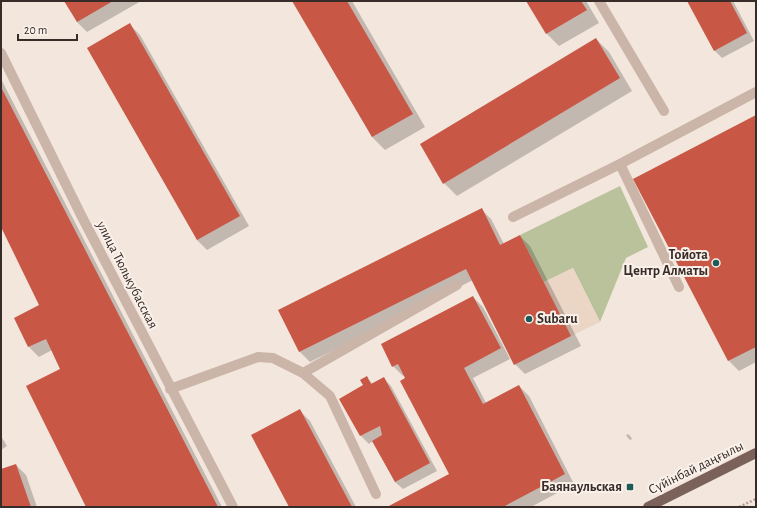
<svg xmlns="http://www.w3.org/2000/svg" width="757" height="508" font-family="'Alegreya Sans',sans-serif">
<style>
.green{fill:#bac29c}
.plaza{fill:#ebd5c4}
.shadow{fill:#0003}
.building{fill:#c85746}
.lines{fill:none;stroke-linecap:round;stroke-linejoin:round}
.path{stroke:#b79e92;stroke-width:2.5;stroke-dasharray:2 2;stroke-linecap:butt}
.service{stroke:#cbb4a8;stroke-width:10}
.minor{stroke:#cbb4a8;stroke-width:10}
.primary{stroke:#7a6159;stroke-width:10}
.poi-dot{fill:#1d5b58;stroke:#faf1ea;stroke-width:1.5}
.labels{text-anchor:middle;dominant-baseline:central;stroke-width:4;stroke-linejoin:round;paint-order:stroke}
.poi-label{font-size:14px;font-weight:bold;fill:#382c29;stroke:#faf1ea;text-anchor:end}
.street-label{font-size:14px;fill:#382c29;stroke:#faf1ea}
</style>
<rect width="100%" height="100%" fill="#f3e6dd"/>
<!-- green -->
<polygon class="green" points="620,186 648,247 626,258 600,322 573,268 544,282 520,235"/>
<!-- plaza -->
<polygon class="plaza" points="573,268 600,322 571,336 544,282"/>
<!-- shadow -->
<g class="shadow">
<polygon points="65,1 141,1 87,32 77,22"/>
<polygon points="294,1 352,1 425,127 385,150 372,137"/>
<polygon points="528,1 586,1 599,23 559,46 546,33"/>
<polygon points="688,1 733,1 754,41 722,58 714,50"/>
<polygon points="130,25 140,35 249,226 207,250 197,240"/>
<polygon points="596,39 609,52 632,91 457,196 444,183"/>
<polygon points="1,79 222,507 87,507 62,369 52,350 39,357 29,347 15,318 41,306 1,225"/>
<polygon points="756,116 756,362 739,371 729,361 634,179"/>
<polygon points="481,209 491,219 504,244 520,236 530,246 581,346 525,374 515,364 473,280 310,362 300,352 279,311"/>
<polygon points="473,297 483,307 510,359 473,378 486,403 519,386 529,396 574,484 531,507 389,507 450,475 405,375 403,376 393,366"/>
<polygon points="367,378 373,384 383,378 391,386 437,471 403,489 395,482 373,441 369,444 361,436 341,399 364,386"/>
<polygon points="300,411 310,421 356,507 290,507"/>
<polygon points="628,434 631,437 632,439 630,440 628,438 626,435"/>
<polygon points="1,436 7,446 1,450"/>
<polygon points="16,465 26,475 37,507 1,507 1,470"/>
</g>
<!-- building -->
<g class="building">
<polygon points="64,1 113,1 77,22"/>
<polygon points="292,1 347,1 413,114 372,137"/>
<polygon points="526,1 581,1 587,10 546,34"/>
<polygon points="687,1 730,1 747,33 714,51"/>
<polygon points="130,23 240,216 197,240 87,48"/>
<polygon points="596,38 620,78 443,184 420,144"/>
<polygon points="1,87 218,507 86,507 26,386 60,369 46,339 28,347 14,318 39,305 1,227"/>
<polygon points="756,115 756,347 728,361 633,179"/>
<polygon points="482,208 500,245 520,235 571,336 514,365 466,269 299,352 278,310"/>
<polygon points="473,296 501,348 464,368 483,404 519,385 565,474 503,507 387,507 449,474 400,381 405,378 398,364 392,367 381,344"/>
<polygon points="367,376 371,384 384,377 430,463 395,482 372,441 382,435 380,426 360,436 339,399 363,385 360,380"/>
<polygon points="300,409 352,507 289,507 251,435"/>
<polygon points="16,464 31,507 1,507 1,469"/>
</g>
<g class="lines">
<!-- path -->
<polyline class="path" points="739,507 756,499"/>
<!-- service -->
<g class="service">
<polyline points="599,1 664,111"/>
<polyline points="620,164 679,287"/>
<polyline points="513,217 620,164 756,92"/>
<polyline points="303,373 457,285"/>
<polyline points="170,389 258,357 273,358 303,373 330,396 376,494"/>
</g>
<!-- minor -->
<polyline class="minor" points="1,53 81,215 233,507"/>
<!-- primary -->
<polyline class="primary" points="648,507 756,453"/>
</g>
<!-- markers -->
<g class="poi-dot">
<circle cx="716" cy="263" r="4"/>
<circle cx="529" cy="319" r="4"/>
<rect x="626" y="483" width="8" height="8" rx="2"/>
</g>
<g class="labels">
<!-- poi labels -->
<g class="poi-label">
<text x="708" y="255">Тойота<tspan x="708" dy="16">Центр Алматы</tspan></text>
<text x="537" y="319" text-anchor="start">Subaru</text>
<text x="622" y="487">Баянаульская</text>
</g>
<!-- street labels -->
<g class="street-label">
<text transform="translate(127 275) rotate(63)">улица Тюлькубасская</text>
<text transform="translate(696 468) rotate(-26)">Сүйінбай даңғылы</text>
</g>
</g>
<!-- border -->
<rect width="757" height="508" fill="none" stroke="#382c29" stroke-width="4"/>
<!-- scale -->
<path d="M18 34v6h59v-6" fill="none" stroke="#382c29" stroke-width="2"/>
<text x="24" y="34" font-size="12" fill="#382c29" stroke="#faf1ea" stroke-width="3" paint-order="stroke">20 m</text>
</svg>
